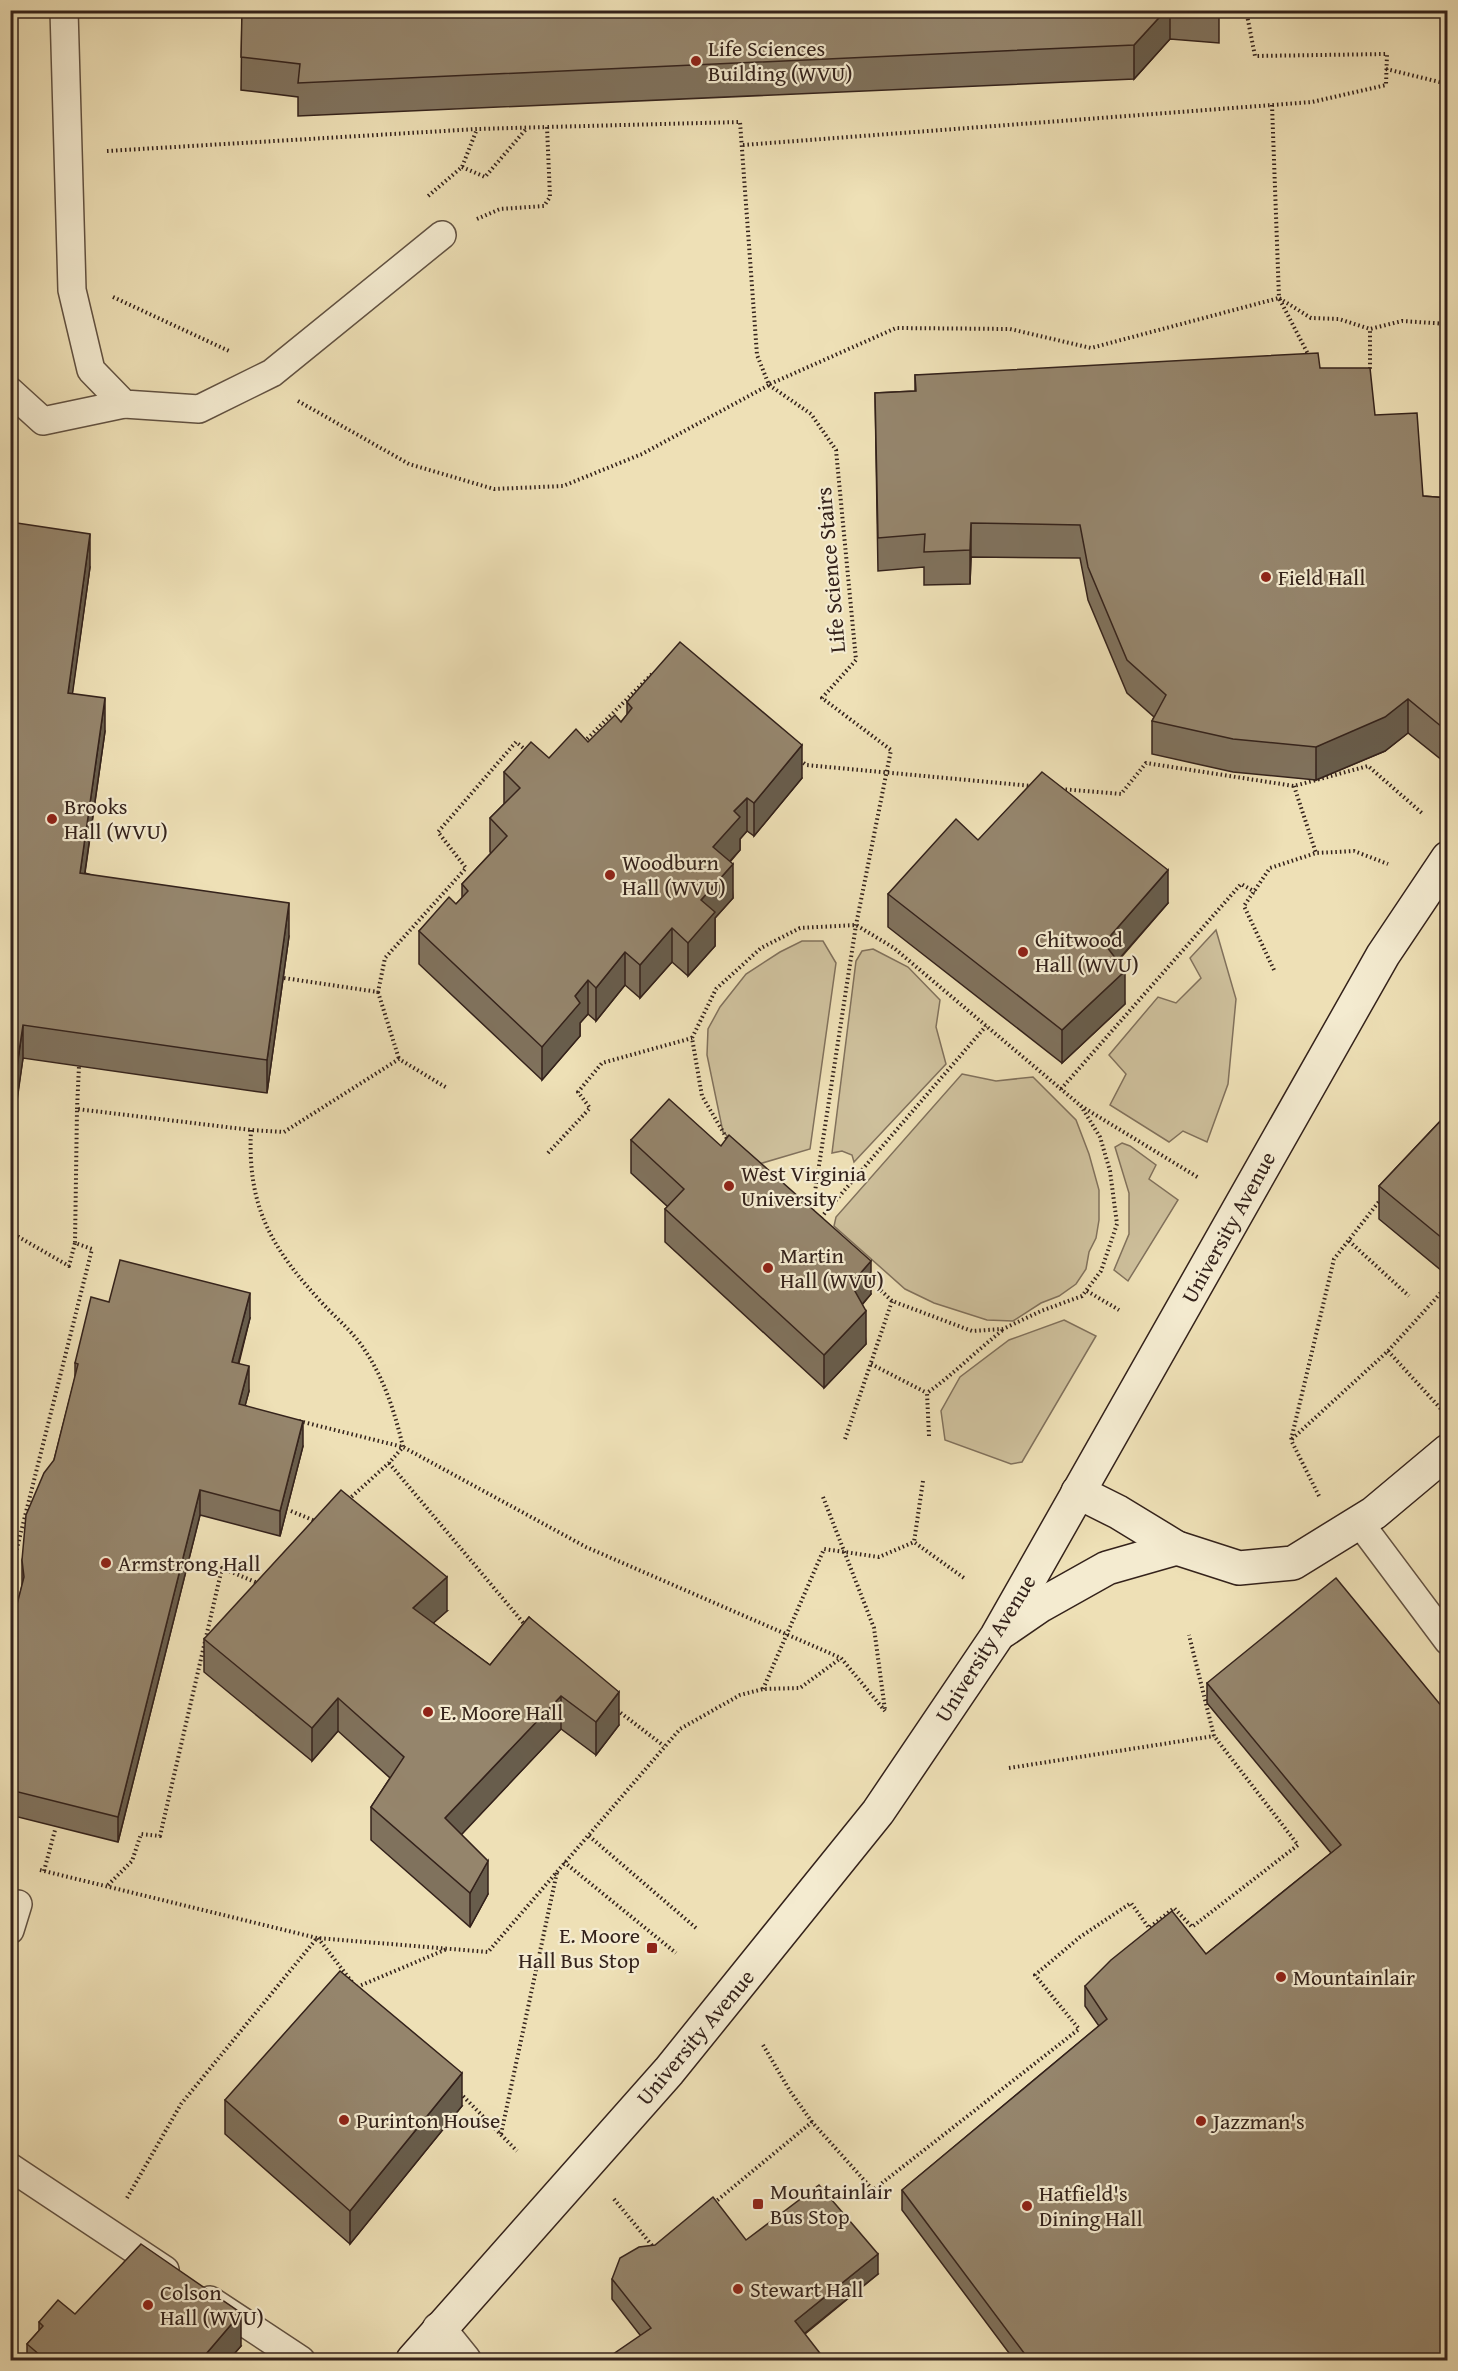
<svg xmlns="http://www.w3.org/2000/svg" width="1458" height="2371" font-family="'Gentium Book Plus',serif">
<style>
.green{fill:#cec09c;stroke:#81715c;stroke-width:1.5}
.lines{fill:none;stroke-linecap:round;stroke-linejoin:round}
.lane-casing{stroke:#625242;stroke-width:30}
.street-casing{stroke:#625242;stroke-width:36}
.secondary-casing{stroke:#34221b;stroke-width:36}
.path{stroke:#34221b;stroke-width:4;stroke-dasharray:1.5 3;stroke-linecap:butt}
.lane{stroke:#f4ebd0;stroke-width:27}
.street{stroke:#f4ebd0;stroke-width:33}
.secondary{stroke:#f4ebd0;stroke-width:33}
.wall{fill:#80725d;stroke:#34221b;stroke-width:1.5}
.shaded-wall{fill:#685d4c;stroke:#34221b;stroke-width:1.5}
.building{fill:#95856c;stroke:#34221b;stroke-width:1.5}
.poi-dot{fill:#8f2418;stroke:#f4ebd0;stroke-width:2}
.labels{text-anchor:middle;dominant-baseline:central;stroke-width:4.5;stroke-linejoin:round;paint-order:stroke}
.poi-label{font-size:22px;fill:#34221b;stroke:#f4ebd0;text-anchor:start}
.street-label{font-size:22px;fill:#34221b;stroke:#f4ebd0}
</style>
<rect width="100%" height="100%" fill="#eee0b6"/>
<filter id="stains"><feTurbulence type="fractalNoise" baseFrequency=".00333" numOctaves="4"/><feColorMatrix values="0 0 0 0 .2 0 0 0 0 .09 0 0 0 0 .02 0 0 0 .5 -.17"/></filter>
<radialGradient id="worn" r=".72"><stop offset=".6" stop-color="#630" stop-opacity="0"/><stop offset="1" stop-color="#630" stop-opacity=".3"/></radialGradient>
<!-- green -->
<g class="green">
<polygon points="1216,930 1236,999 1228,1084 1207,1142 1183,1131 1169,1142 1110,1105 1126,1074 1109,1055 1158,997 1176,1003 1201,978 1190,958"/>
<polygon points="802,941 823,941 836,963 810,1149 759,1164 723,1132 707,1055 708,1029 720,1007 746,974 780,952"/>
<polygon points="873,949 908,967 940,1000 936,1027 946,1064 854,1162 852,1155 842,1151 832,1153 856,961 862,951"/>
<polygon points="962,1074 996,1081 1033,1077 1076,1120 1089,1154 1099,1190 1099,1220 1096,1238 1089,1252 1086,1269 1076,1284 1059,1296 1041,1303 1013,1321 987,1320 934,1303 905,1289 834,1226 836,1217"/>
<polygon points="1122,1143 1130,1146 1156,1165 1149,1179 1178,1200 1128,1281 1114,1270 1129,1234 1129,1193 1115,1147"/>
<polygon points="1064,1320 1096,1336 1022,1462 1011,1464 945,1440 941,1411 960,1377 1009,1340"/>
</g>
<g class="lines">
<!-- lane casing -->
<g class="lane-casing">
<g id="lane">
<polyline points="64,10 72,290 91,370 124,404 199,409 272,373 442,235"/>
<polyline points="10,391 43,421 124,404"/>
<polyline points="1359,1522 1448,1641"/>
<polyline points="10,1930 18,1904"/>
<polyline points="10,2167 165,2270"/>
<polyline points="210,2300 301,2360"/>
</g>
</g>
<!-- street casing -->
<g class="street-casing">
<polyline id="street" points="439,2329 464,2360"/>
</g>
<!-- secondary casing -->
<g class="secondary-casing">
<g id="secondary">
<polyline points="1078,1492 1118,1512 1177,1548 1239,1568 1293,1563 1374,1513 1448,1451"/>
<polyline points="1003,1631 1041,1605 1107,1568 1177,1548"/>
<polyline points="413,2360 669,2071 878,1812 997,1636 1383,955 1448,858"/>
</g>
</g>
<!-- path -->
<g class="path">
<polyline points="1386,69 1448,84"/>
<polyline points="1272,105 1279,298 1311,318 1339,319 1370,329 1402,321 1448,324"/>
<polyline points="743,145 1312,102 1386,85 1387,54 1255,56 1246,10"/>
<polyline points="107,151 477,129 462,167 427,197"/>
<polyline points="462,167 485,177 527,128"/>
<polyline points="477,219 500,209 544,206 550,197 547,127 477,129"/>
<polyline points="113,297 229,351"/>
<polyline points="1367,372 1370,369 1370,329"/>
<polyline points="770,384 896,328 1010,329 1091,348 1279,298 1309,356"/>
<polyline points="769,385 811,414 836,450 856,660 822,698 891,750 856,925 812,1211"/>
<polyline points="298,401 409,464 494,489 563,486 642,454 769,385 757,355 740,122 547,127"/>
<polyline points="584,742 653,673 656,673"/>
<polyline points="800,760 806,765 1032,786"/>
<polyline points="1294,786 1316,853"/>
<polyline points="1061,789 1121,794 1146,763 1294,786 1368,766 1422,813"/>
<polyline points="1274,970 1244,906 1270,868 1316,853 1354,851 1388,864"/>
<polyline points="284,978 378,992 385,958 466,868 438,832 516,742 527,751"/>
<polyline points="378,992 399,1059"/>
<polyline points="1061,1089 1241,884 1255,892"/>
<polyline points="77,1109 79,1066"/>
<path d="M251,1130c-4,78 21,119 73,175 13,14 30,28 40,44 20,29 31,64 39,98l-14,16 -40,36"/>
<polyline points="729,1142 702,1096 692,1038 716,989 761,948 800,928 856,925 894,948 1081,1106 1199,1178"/>
<polyline points="548,1153 590,1108 578,1092 602,1063 692,1038"/>
<polyline points="818,1221 986,1026"/>
<polyline points="10,1232 69,1266 75,1243"/>
<polyline points="1349,1241 1409,1296"/>
<polyline points="868,1278 892,1301 972,1331 1003,1329 1041,1311 1082,1296 1101,1271 1117,1224 1110,1171 1100,1137 1081,1106"/>
<polyline points="1087,1291 1119,1310"/>
<polyline points="1447,1330 1448,1330"/>
<polyline points="1388,1351 1441,1409"/>
<polyline points="871,1364 927,1393"/>
<polyline points="299,1421 403,1447 586,1547 841,1658 885,1711"/>
<path d="M929,1436l-2,-43c27,-19 50,-43 76,-63"/>
<polyline points="845,1439 892,1301"/>
<polyline points="1292,1439 1388,1351 1448,1285"/>
<polyline points="389,1463 526,1626"/>
<polyline points="923,1481 914,1542 964,1578"/>
<polyline points="1319,1496 1291,1440 1334,1259 1381,1199"/>
<polyline points="823,1497 874,1628 885,1710"/>
<polyline points="291,1511 315,1521"/>
<polyline points="10,1576 92,1249 75,1243 77,1109 251,1130 284,1132 399,1059 447,1088"/>
<polyline points="763,1689 824,1549 879,1557 914,1542"/>
<polyline points="617,1710 664,1746"/>
<polyline points="1009,1768 1214,1736"/>
<polyline points="589,1836 696,1928"/>
<polyline points="564,1862 676,1953"/>
<polyline points="40,1870 317,1938 488,1952 680,1729 740,1695 763,1689 800,1688 841,1658"/>
<polyline points="44,1871 55,1830"/>
<polyline points="108,1885 132,1861 141,1834 160,1836 222,1568 260,1584"/>
<polyline points="318,1938 352,1982"/>
<polyline points="357,1987 447,1949"/>
<polyline points="763,2045 790,2091 812,2122"/>
<polyline points="460,2093 517,2151"/>
<polyline points="501,2134 557,1872"/>
<polyline points="127,2198 181,2104 317,1938"/>
<polyline points="614,2199 655,2249"/>
<polyline points="714,2203 812,2122 873,2190 1079,2029 1035,1975 1080,1937 1131,1903 1149,1928 1174,1908 1192,1927 1298,1845 1214,1736 1189,1635"/>
</g>
<!-- lane -->
<use href="#lane" class="lane"/>
<!-- street -->
<use href="#street" class="street"/>
<!-- secondary -->
<use href="#secondary" class="secondary"/>
</g>
<!-- wall -->
<g class="wall">
<polygon points="242,10 1219,10 1219,43 1170,39 1134,79 298,116 298,97 241,90"/>
<polygon points="1320,368 1375,415 1423,496 1448,498 1448,765 1408,733 1385,751 1316,780 1233,772 1152,754 1152,721 1154,717 1127,693 1088,600 1080,558 971,557 970,584 924,585 924,567 878,571 875,393 915,391 915,375"/>
<polygon points="10,522 90,567 72,694 105,731 85,873 289,936 267,1093 23,1058 10,1144"/>
<polygon points="627,702 802,778 754,836 747,831 740,839 740,850 730,862 733,898 715,918 715,946 688,976 672,962 640,998 625,985 596,1021 588,1014 580,1023 580,1036 542,1080 419,964 419,931 456,904 462,898 462,884 491,853 490,852 490,818 504,804 504,772 549,758 588,742 621,722 627,715"/>
<polygon points="978,840 1168,903 1118,961 1125,1004 1062,1063 888,927 888,894"/>
<polygon points="1448,1113 1448,1276 1379,1219 1379,1186"/>
<polygon points="631,1140 871,1294 862,1305 866,1344 824,1388 665,1242 665,1209 668,1207 631,1173"/>
<polygon points="109,1302 250,1318 239,1363 249,1391 245,1405 303,1446 280,1536 200,1515 118,1842 10,1815 10,1632 22,1586 22,1560 54,1460 75,1378 75,1363"/>
<polygon points="447,1611 433,1623 490,1665 529,1617 619,1725 596,1755 561,1729 461,1834 488,1894 470,1927 371,1840 371,1807 390,1778 338,1731 312,1761 204,1672 204,1639"/>
<polygon points="1207,1683 1448,1714 1448,2361 1015,2361 902,2210 902,2190 1099,2026 1085,2006 1085,1986 1206,1954 1331,1853 1207,1703"/>
<polygon points="225,2100 462,2106 350,2244 225,2134"/>
<polygon points="746,2240 878,2274 805,2334 640,2335 612,2299 612,2279"/>
<polygon points="75,2314 241,2346 228,2361 27,2361 27,2344 39,2331 39,2322"/>
</g>
<!-- shaded-wall -->
<g class="shaded-wall">
<polygon points="1166,10 1170,10 1170,39 1134,79 1134,45"/>
<polygon points="971,523 971,557 970,584 970,550"/>
<polygon points="90,534 90,567 68,726 68,693"/>
<polygon points="105,698 105,731 80,906 80,873"/>
<polygon points="1408,699 1408,733 1385,751 1316,780 1316,747"/>
<polygon points="802,745 802,778 754,836 754,803"/>
<polygon points="747,798 747,831 740,839 740,850 713,880 713,847 734,811"/>
<polygon points="733,864 733,898 715,918 715,946 688,976 688,943 701,900"/>
<polygon points="1168,870 1168,903 1104,976 1104,943"/>
<polygon points="289,903 289,936 267,1093 267,1060"/>
<polygon points="672,928 672,962 640,998 640,965"/>
<polygon points="625,952 625,985 596,1021 596,988"/>
<polygon points="1125,971 1125,1004 1062,1063 1062,1030"/>
<polygon points="588,980 588,1014 580,1023 580,1036 542,1080 542,1047 575,996"/>
<polygon points="23,1025 23,1058 11,1144 11,1111"/>
<polygon points="871,1261 871,1294 851,1317 851,1284"/>
<polygon points="250,1293 250,1318 232,1387 232,1362"/>
<polygon points="866,1311 866,1344 824,1388 824,1355"/>
<polygon points="249,1366 249,1391 239,1429 239,1404"/>
<polygon points="303,1421 303,1446 280,1536 280,1511"/>
<polygon points="200,1490 200,1515 118,1842 118,1817"/>
<polygon points="447,1577 447,1611 413,1641 413,1608"/>
<polygon points="619,1692 619,1725 596,1755 596,1722"/>
<polygon points="561,1696 561,1729 445,1852 445,1818"/>
<polygon points="338,1698 338,1731 312,1761 312,1728"/>
<polygon points="488,1861 488,1894 470,1927 470,1893"/>
<polygon points="462,2073 462,2106 350,2244 350,2211"/>
<polygon points="878,2254 878,2274 795,2341 795,2321"/>
<polygon points="241,2313 241,2346 228,2361 200,2361"/>
</g>
<!-- building -->
<g class="building">
<polygon points="242,10 1166,10 1134,45 298,83 300,64 241,57"/>
<polygon points="1318,353 1320,368 1370,368 1375,415 1417,413 1423,496 1448,498 1448,732 1408,699 1385,717 1316,747 1233,739 1152,721 1166,695 1127,660 1088,567 1080,525 971,523 970,550 924,552 925,534 878,538 875,393 916,391 915,375"/>
<polygon points="10,522 90,534 68,693 105,698 80,873 289,903 267,1060 23,1025 10,1111"/>
<polygon points="680,642 802,745 754,803 747,798 734,811 740,817 713,847 733,864 701,900 715,912 688,943 672,928 640,965 625,952 596,988 588,980 575,996 580,1003 542,1047 419,931 449,897 456,904 468,891 462,884 507,836 490,818 520,788 504,772 531,742 549,758 576,729 588,742 615,715 621,722 632,708 627,702"/>
<polygon points="1042,772 1168,870 1104,943 1125,971 1062,1030 888,894 956,819 978,840"/>
<polygon points="669,1099 721,1146 729,1135 871,1261 851,1284 866,1311 824,1355 665,1209 684,1189 631,1140"/>
<polygon points="1448,1113 1448,1243 1379,1186"/>
<polygon points="120,1260 250,1293 232,1362 249,1366 239,1404 303,1421 280,1511 200,1490 118,1817 10,1790 10,1632 24,1577 22,1560 26,1515 44,1473 54,1460 78,1364 75,1363 91,1297 109,1302"/>
<polygon points="341,1490 447,1577 413,1608 490,1665 529,1617 619,1692 596,1722 561,1696 445,1818 488,1861 470,1893 371,1807 404,1757 338,1698 312,1728 204,1639"/>
<polygon points="1336,1578 1448,1714 1448,2361 1030,2361 902,2190 1107,2019 1085,1986 1111,1960 1172,1911 1206,1954 1341,1845 1207,1683"/>
<polygon points="340,1971 462,2073 350,2211 225,2100"/>
<polygon points="819,2185 878,2254 795,2321 826,2361 603,2361 651,2328 612,2279 620,2258 639,2247 655,2245 713,2197 746,2240"/>
<polygon points="141,2244 241,2313 200,2361 37,2361 41,2356 27,2344 43,2326 39,2322 58,2300 75,2314"/>
</g>
<!-- markers -->
<g class="poi-dot">
<circle cx="696" cy="61" r="6"/>
<circle cx="1266" cy="577" r="6"/>
<circle cx="52" cy="819" r="6"/>
<circle cx="610" cy="875" r="6"/>
<circle cx="1023" cy="952" r="6"/>
<circle cx="729" cy="1186" r="6"/>
<circle cx="768" cy="1268" r="6"/>
<circle cx="106" cy="1563" r="6"/>
<circle cx="428" cy="1712" r="6"/>
<rect x="646" y="1942" width="12" height="12" rx="3"/>
<circle cx="1281" cy="1977" r="6"/>
<circle cx="344" cy="2120" r="6"/>
<circle cx="1201" cy="2121" r="6"/>
<rect x="752" y="2198" width="12" height="12" rx="3"/>
<circle cx="1027" cy="2206" r="6"/>
<circle cx="738" cy="2289" r="6"/>
<circle cx="148" cy="2305" r="6"/>
</g>
<g class="labels">
<!-- poi labels -->
<g class="poi-label">
<text x="708" y="48">Life Sciences<tspan x="708" dy="25">Building (WVU)</tspan></text>
<text x="1278" y="577">Field Hall</text>
<text x="64" y="806">Brooks<tspan x="64" dy="25">Hall (WVU)</tspan></text>
<text x="622" y="862">Woodburn<tspan x="622" dy="25">Hall (WVU)</tspan></text>
<text x="1035" y="939">Chitwood<tspan x="1035" dy="25">Hall (WVU)</tspan></text>
<text x="741" y="1173">West Virginia<tspan x="741" dy="25">University</tspan></text>
<text x="780" y="1255">Martin<tspan x="780" dy="25">Hall (WVU)</tspan></text>
<text x="118" y="1563">Armstrong Hall</text>
<text x="440" y="1712">E. Moore Hall</text>
<text x="640" y="1935" text-anchor="end">E. Moore<tspan x="640" dy="25">Hall Bus Stop</tspan></text>
<text x="1293" y="1977">Mountainlair</text>
<text x="356" y="2120">Purinton House</text>
<text x="1213" y="2121">Jazzman's</text>
<text x="770" y="2191">Mountainlair<tspan x="770" dy="25">Bus Stop</tspan></text>
<text x="1039" y="2193">Hatfield's<tspan x="1039" dy="25">Dining Hall</tspan></text>
<text x="750" y="2289">Stewart Hall</text>
<text x="160" y="2292">Colson<tspan x="160" dy="25">Hall (WVU)</tspan></text>
</g>
<!-- street labels -->
<g class="street-label">
<text transform="translate(830 570) rotate(-95)">Life Science Stairs</text>
<text transform="translate(1228 1227) rotate(-61)">University Avenue</text>
<text transform="translate(985 1648) rotate(-58)">University Avenue</text>
<text transform="translate(695 2037) rotate(-50)">University Avenue</text>
</g>
</g>
<!-- margin -->
<rect width="1458" height="2371" fill="none" stroke="#eee0b6" stroke-width="36"/>
<rect x="12" y="12" width="1434" height="2347" fill="none" stroke="#34221b" stroke-width="3"/>
<rect x="18" y="18" width="1422" height="2335" fill="none" stroke="#34221b" stroke-width="1.5"/>
<rect width="100%" height="100%" filter="url(#stains)"/>
<rect width="100%" height="100%" fill="url(#worn)"/>
</svg>
